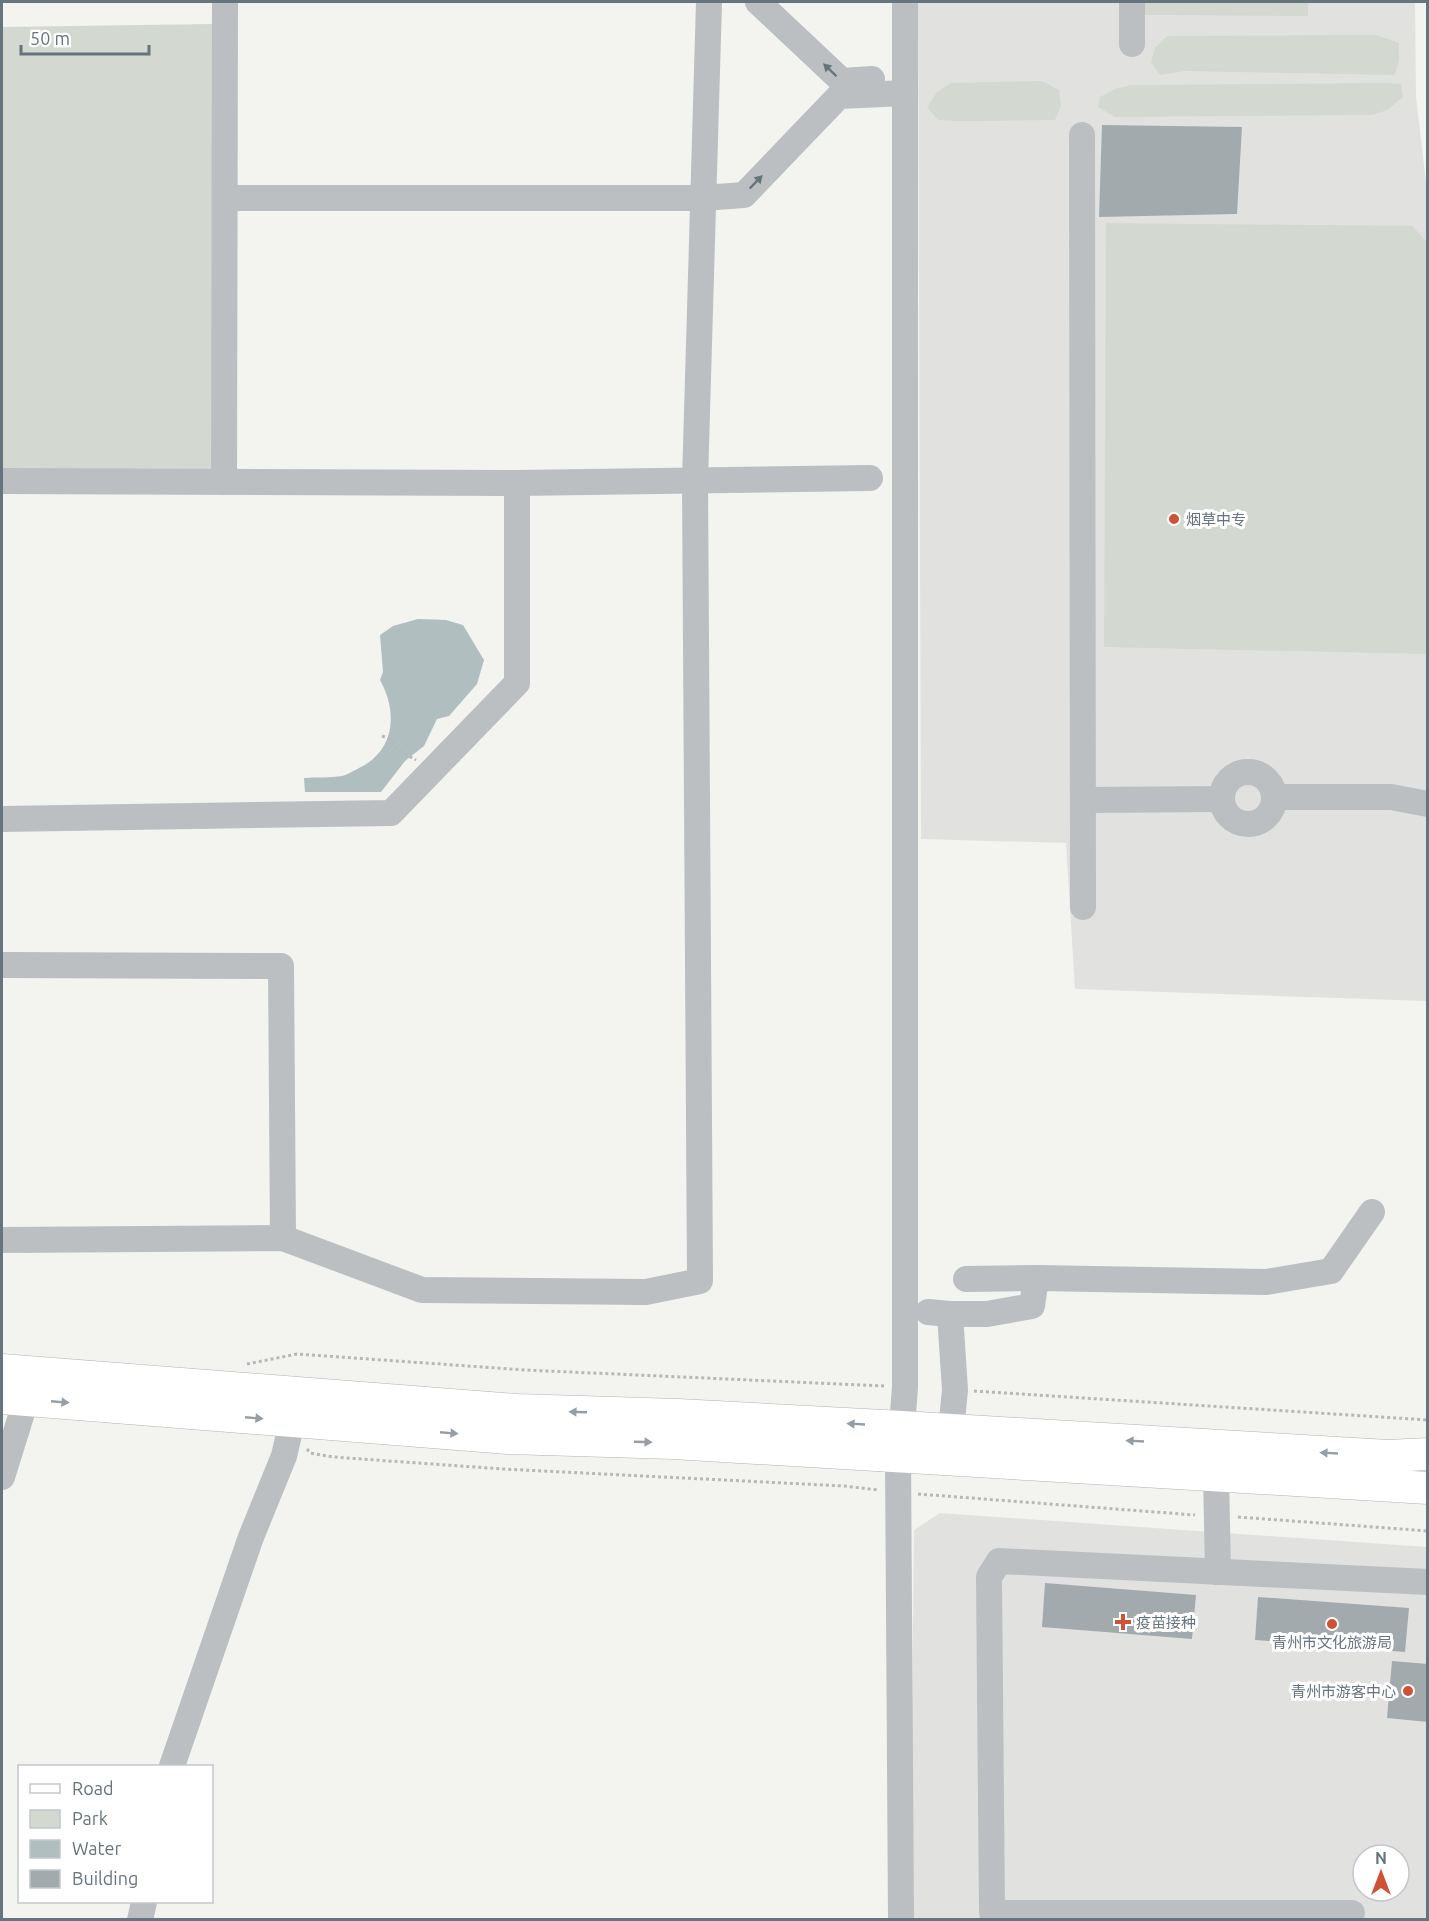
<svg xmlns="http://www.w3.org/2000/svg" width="1429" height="1921" font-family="Ubuntu,'Noto Sans SC',sans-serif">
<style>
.built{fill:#e1e2e0;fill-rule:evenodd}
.green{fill:#d3d8d0}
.water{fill:#b1bec0}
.building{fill:#a3aaae}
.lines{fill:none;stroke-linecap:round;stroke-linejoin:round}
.major-casing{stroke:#afb3b6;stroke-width:33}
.path{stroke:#b5b8ba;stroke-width:3;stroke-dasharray:3 3;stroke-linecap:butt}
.minor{stroke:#bbbfc1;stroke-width:26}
.major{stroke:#fff;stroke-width:32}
.oneway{fill:#66747d}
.oneway2{fill:#949ea4}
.poi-dot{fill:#cd5236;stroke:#fff;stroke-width:2}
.labels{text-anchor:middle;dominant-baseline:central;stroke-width:6;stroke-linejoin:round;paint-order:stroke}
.poi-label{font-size:15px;fill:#66747d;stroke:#fff;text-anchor:start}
</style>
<rect width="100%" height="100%" fill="#f3f3f0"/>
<!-- built -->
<g class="built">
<polygon points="918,2 1415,2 1416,97 1428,199 1427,1001 1075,989 1066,843 921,839"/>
<path d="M940,1513l487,34v372l-517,1 4,-390zM1363,1855h36v36h-36z"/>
</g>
<!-- green -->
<g class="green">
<polygon points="1143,2 1308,2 1308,16 1143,15"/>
<polygon points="212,24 216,471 2,469 2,27"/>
<polygon points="1376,35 1399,43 1399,59 1395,75 1185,71 1160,75 1151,62 1155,48 1167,36"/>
<polygon points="1042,81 1059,90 1061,106 1055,120 958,121 938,120 927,107 937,92 951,83"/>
<polygon points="1386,83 1401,84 1403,97 1387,110 1373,115 1115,117 1098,107 1100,97 1115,89 1130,85"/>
<polygon points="1106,223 1412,226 1427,242 1427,654 1104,647"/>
</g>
<!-- water -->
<path class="water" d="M418,619l28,1 17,5 21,35 -7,24 -28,32 -12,3 -13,27 -19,15 -24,31h-76l-1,-14c12,-1 26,0 38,-2 5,-1 11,-5 17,-8 36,-17 39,-56 21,-88l3,-8 -3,-37 13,-9z"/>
<!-- building -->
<g class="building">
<polygon points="1102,125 1242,127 1237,214 1099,217"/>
<polygon points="1045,1583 1196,1595 1192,1639 1042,1627"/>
<polygon points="1258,1597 1409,1608 1405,1652 1255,1640"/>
<polygon points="1392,1661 1428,1664 1428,1722 1387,1718"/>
</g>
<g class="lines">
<!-- major casing -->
<g class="major-casing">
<g id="major">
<polyline points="2,1370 517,1410 678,1415 902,1427 1388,1456 1428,1454"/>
<polyline points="2,1398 508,1438 673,1443 1428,1488"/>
</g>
</g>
<!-- path -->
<g class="path">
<polyline points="382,736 393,740 398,750 416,760"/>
<polyline points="247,1364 297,1354 525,1370 884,1386"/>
<polyline points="974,1391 1428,1420"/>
<polyline points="307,1449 310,1453 333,1457 503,1469 844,1486 878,1490"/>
<polyline points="918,1494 1195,1515"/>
<polyline points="1238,1517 1428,1531"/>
</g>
<!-- minor -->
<g class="minor">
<polyline points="758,2 842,81 872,79"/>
<polyline points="1132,2 1132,44"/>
<polyline points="1082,135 1083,907"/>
<polyline points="225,198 703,198 744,195 839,96 905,93"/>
<polyline points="2,481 517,483 870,478"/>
<polyline points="224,482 225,2"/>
<circle cx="1248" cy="798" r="26"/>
<polyline points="1275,797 1391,797 1428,804"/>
<polyline points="1083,800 1222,799"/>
<polyline points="2,819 391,813 517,683 517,483"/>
<polyline points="2,965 281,966 283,1238"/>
<polyline points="2,1240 283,1238 422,1290 646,1292 700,1281 695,481 709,2"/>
<polyline points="966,1279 1036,1278 1266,1282 1331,1271 1372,1212"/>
<polyline points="928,1312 950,1314 987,1314 1032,1306 1036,1278"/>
<polyline points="950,1314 955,1390 951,1430"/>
<polyline points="902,1427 905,1387 905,2"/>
<polyline points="898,1456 901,1920"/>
<polyline points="1216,1475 1218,1572"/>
<polyline points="2,1477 26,1400"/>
<polyline points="172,1766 251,1537 284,1456 292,1421"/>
<polyline points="1352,1913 992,1913 989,1577 999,1561 1428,1582"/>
<polyline points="140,1920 144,1902"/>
</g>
<!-- major -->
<use href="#major" class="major"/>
</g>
<!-- one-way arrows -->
<defs><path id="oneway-solid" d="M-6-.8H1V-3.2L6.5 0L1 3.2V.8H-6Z" transform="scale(1.5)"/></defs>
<g class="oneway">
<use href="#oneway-solid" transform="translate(830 70) rotate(-136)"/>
<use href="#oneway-solid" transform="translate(756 182) rotate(-46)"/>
</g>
<g class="oneway2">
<use href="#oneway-solid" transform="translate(60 1402) rotate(5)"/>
<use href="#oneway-solid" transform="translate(578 1412) rotate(-178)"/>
<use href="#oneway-solid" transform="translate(254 1418) rotate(5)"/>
<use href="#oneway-solid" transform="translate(856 1424) rotate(-177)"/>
<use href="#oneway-solid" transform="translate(449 1433) rotate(5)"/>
<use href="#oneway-solid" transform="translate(1135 1441) rotate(-177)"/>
<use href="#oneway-solid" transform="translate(643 1442) rotate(2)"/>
<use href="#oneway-solid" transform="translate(1329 1453) rotate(-177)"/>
</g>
<!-- markers -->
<g class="poi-dot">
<circle cx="1174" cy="519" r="6"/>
<path d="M1120 1613h6v6h6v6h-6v6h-6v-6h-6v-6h6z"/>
<circle cx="1332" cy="1624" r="6"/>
<circle cx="1408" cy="1691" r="6"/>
</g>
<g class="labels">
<!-- poi labels -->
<g class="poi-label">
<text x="1186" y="519">烟草中专</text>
<text x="1136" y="1622">疫苗接种</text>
<text x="1332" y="1642" text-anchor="middle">青州市文化旅游局</text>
<text x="1396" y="1691" text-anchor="end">青州市游客中心</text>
</g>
</g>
<!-- border -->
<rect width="1429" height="1921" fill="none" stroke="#66747d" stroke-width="6"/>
<!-- legend -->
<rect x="18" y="1765" width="195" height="138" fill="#ffffff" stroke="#c2c7cb" stroke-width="1.5"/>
<rect x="30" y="1784" width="30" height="9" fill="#ffffff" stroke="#c2c7cb" stroke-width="1.5"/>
<text x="72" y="1795" font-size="18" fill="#66747d">Road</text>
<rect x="30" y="1810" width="30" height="18" fill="#d3d8d0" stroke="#c2c7cb" stroke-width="1.5"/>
<text x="72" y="1825" font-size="18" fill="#66747d">Park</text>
<rect x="30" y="1840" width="30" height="18" fill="#b1bec0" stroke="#c2c7cb" stroke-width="1.5"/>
<text x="72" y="1855" font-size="18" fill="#66747d">Water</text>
<rect x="30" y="1870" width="30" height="18" fill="#a3aaae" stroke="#c2c7cb" stroke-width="1.5"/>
<text x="72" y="1885" font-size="18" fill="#66747d">Building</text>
<!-- north arrow -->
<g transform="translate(1381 1873)"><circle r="28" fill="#ffffff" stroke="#c2c7cb" stroke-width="1.5"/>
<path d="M0-4.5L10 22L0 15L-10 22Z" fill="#cd5236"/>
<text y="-9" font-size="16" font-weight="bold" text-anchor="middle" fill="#66747d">N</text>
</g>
<!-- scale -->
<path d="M21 45v9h128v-9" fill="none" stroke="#66747d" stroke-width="3"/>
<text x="30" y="45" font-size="18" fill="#66747d" stroke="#ffffff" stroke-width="4.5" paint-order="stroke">50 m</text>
</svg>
